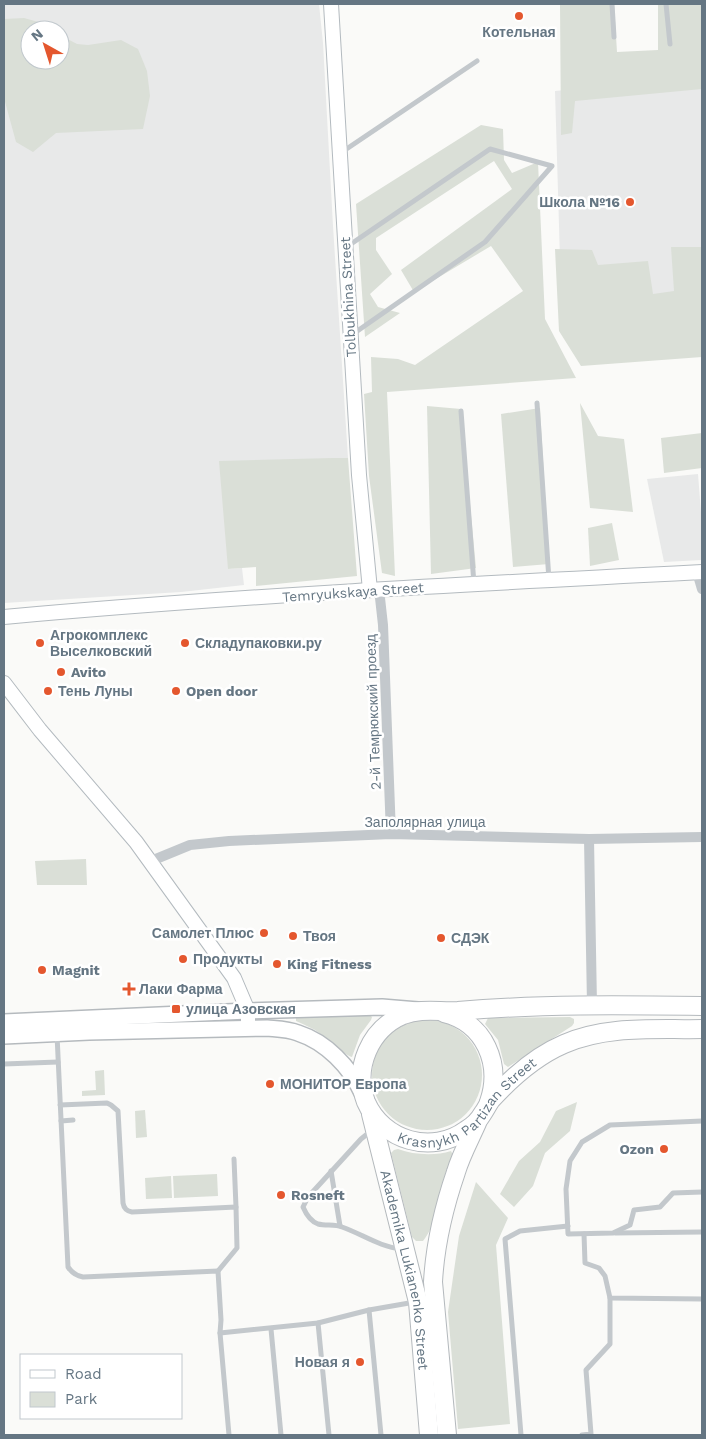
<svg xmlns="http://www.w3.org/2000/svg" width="706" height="1439" font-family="'Work Sans',sans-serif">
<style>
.built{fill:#e8e9e9;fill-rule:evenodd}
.green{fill:#dadfd7}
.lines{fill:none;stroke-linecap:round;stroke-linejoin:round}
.secondary-casing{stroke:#b3babf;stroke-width:16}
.primary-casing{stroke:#b5babe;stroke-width:18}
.highway-casing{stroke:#b4b9bd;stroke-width:20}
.lane{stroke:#c3c8cc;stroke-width:5}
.street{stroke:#c3c8cc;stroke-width:10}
.secondary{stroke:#fff;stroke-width:14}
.primary{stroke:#fff;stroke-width:15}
.highway{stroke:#fff;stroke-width:18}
.poi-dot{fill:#e4572e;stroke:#fff;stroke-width:2}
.labels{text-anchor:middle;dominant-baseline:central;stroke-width:5;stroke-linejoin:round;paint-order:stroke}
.poi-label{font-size:14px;font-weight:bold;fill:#657683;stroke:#fff;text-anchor:start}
.street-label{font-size:14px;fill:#657683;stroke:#fff}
</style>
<rect width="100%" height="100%" fill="#fafaf8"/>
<!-- built -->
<g class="built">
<path d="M4,4h315l4,39 10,183 15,232h-16l-104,111 14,-1 2,17 -63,7 -177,11zM30,30h30v30h-30z"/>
<polygon points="702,78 702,312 562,326 555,91"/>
<polygon points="698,474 702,525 702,560 664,562 647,479"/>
</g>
<!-- green -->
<g class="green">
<polygon points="560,4 614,4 617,52 658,50 658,4 702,4 702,89 575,101 572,133 561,135"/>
<polygon points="24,18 42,23 52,30 30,30 30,60 60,60 60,35 77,44 88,45 121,40 138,49 147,71 150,96 143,129 56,133 33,152 16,142 4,98 4,19"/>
<polygon points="481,125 503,129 504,160 512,173 538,162 545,319 576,378 387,392 395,576 382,573 369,476 364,394 372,392 371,357 398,359 415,365 523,291 491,246 414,292 401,270 512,189 494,161 376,238 376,250 392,274 370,294 378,307 400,313 365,337 356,204"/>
<polygon points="671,247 702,247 702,357 581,366 559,331 555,249 592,250 598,265 648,261 653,294 674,291"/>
<polygon points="580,403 598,436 624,439 633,512 590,508"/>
<polygon points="427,406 461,409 476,568 431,574"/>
<polygon points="540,408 549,564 513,567 501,414"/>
<polygon points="702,433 702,468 664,473 661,438"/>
<polygon points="332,458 348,458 357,576 256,586 256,567 228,569 219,461"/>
<polygon points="612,523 619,560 590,566 588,528"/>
<polygon points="86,859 87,885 37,885 35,861"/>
<path d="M369,1014l3,3 -1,3 -11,15 -8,22c-8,-2 -28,-21 -37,-27 -6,-3 -12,-6 -19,-9v-5z"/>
<polygon points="570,1017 574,1019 574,1023 572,1026 508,1067 504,1064 498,1040 485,1024 488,1018"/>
<circle cx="427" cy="1075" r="55"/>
<polygon points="104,1070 105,1095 82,1096 82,1091 96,1090 95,1071"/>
<polygon points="577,1102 570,1131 545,1153 533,1186 514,1207 500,1194 519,1161 540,1142 556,1111"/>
<polygon points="145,1110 147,1137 136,1138 135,1111"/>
<path d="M398,1149c16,6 37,7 53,2l2,4c-3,8 -7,15 -9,23 -6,21 -7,46 -21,63h-7l-4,-4 -21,-84 3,-3z"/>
<polygon points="217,1174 218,1196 174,1198 173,1176"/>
<polygon points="171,1176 172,1198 146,1199 145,1178"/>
<polygon points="476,1182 508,1218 496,1245 510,1424 458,1429 448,1312 459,1236"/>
</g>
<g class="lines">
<!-- secondary casing -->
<g class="secondary-casing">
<g id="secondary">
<polyline points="331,4 359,475 370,590"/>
<path d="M4,617c232,-21 465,-33 698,-45"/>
<polyline points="4,683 40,730 136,842 234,978 248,1011 248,1028"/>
</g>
</g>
<!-- primary casing -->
<g class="primary-casing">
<g id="primary">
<polyline points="4,1022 248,1011 382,1007 418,1010"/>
<path d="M4,1036l85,-4 178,-4c11,1 21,1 31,5 28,9 52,34 64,60"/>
</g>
</g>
<!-- highway casing -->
<g class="highway-casing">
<g id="highway">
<path id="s1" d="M702,1006c-81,-1 -163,-2 -244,5 -19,1 -37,-3 -55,4 -33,14 -50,53 -37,87 17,39 66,53 100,28 7,-4 13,-10 17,-17 3,-4 5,-9 8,-13 21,-23 45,-44 73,-56 44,-19 92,-14 138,-15"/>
<path d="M444,1013c41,10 58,51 45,89"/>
<path id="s2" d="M371,1114l47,188 11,133"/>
<path d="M447,1435l-14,-153c2,-37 11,-75 23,-110 5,-17 14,-33 21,-49"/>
</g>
</g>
<!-- lane -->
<g class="lane">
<polyline points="612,4 614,37"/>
<polyline points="666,4 670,44"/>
<polyline points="342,152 477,61"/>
<polyline points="348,246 490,149 552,166 485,242 353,334"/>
<polyline points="537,403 549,580"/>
<polyline points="461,411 474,584"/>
<path d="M57,1035l11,232c4,6 9,9 15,10l135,-6 3,49 -1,13"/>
<polyline points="4,1064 58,1062"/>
<path d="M60,1105l47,-2 4,2 7,6 5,92c1,6 4,8 9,9l104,-5 1,41 -19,23"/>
<polyline points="61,1121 73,1120"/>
<polyline points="702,1121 610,1125 582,1142 570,1161 566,1189 568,1234 613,1233 630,1225 634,1210 660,1207 673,1193 702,1192"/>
<path d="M371,1131l-10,8 -53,58 -5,10c3,7 7,14 15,17 8,2 17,0 24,3 20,7 38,20 59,22"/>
<polyline points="234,1159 236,1207"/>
<polyline points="331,1171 340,1226"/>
<polyline points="615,1233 702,1232"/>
<polyline points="584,1234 585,1263 599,1268 605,1276 610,1298 702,1299"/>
<polyline points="369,1310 381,1435"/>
<polyline points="318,1323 329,1435"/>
<polyline points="271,1329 281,1435"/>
<polyline points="229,1435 220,1333 318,1323 369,1310 415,1302"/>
<polyline points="521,1435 505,1239 520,1231 568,1226"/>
<polyline points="582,1435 591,1434 586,1370 610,1344 610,1298"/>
</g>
<!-- street -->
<g class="street">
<polyline points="697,572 702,589"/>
<polyline points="379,589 383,625 391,834"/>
<polyline points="589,839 592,1005"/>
<polyline points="151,861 190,845 229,841 391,834 589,839 702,837"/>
</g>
<!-- secondary -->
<use href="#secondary" class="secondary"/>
<!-- primary -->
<use href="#primary" class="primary"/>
<!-- highway -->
<use href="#highway" class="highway"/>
</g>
<!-- markers -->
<g class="poi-dot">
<circle cx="519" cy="16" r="5"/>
<circle cx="630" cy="202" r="5"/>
<circle cx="40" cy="643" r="5"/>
<circle cx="185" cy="643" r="5"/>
<circle cx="61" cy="672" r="5"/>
<circle cx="48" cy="691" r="5"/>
<circle cx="176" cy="691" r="5"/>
<circle cx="264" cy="933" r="5"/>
<circle cx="293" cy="936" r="5"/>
<circle cx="441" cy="938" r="5"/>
<circle cx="183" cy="959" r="5"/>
<circle cx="277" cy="964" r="5"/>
<circle cx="42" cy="970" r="5"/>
<path d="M126.5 981.5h5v5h5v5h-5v5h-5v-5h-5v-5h5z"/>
<rect x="171" y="1004" width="10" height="10" rx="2.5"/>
<circle cx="270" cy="1084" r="5"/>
<circle cx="664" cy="1149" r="5"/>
<circle cx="281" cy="1195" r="5"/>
<circle cx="360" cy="1362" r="5"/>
</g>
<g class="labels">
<!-- poi labels -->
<g class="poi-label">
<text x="519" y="32" text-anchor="middle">Котельная</text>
<text x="620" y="202" text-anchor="end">Школа №16</text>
<text x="50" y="635">Агрокомплекс<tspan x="50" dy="16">Выселковский</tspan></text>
<text x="195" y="643">Складупаковки.ру</text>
<text x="71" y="672">Avito</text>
<text x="58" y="691">Тень Луны</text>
<text x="186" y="691">Open door</text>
<text x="254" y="933" text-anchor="end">Самолет Плюс</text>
<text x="303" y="936">Твоя</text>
<text x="451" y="938">СДЭК</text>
<text x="193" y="959">Продукты</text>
<text x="287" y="964">King Fitness</text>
<text x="52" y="970">Magnit</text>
<text x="139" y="989">Лаки Фарма</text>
<text x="186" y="1009">улица Азовская</text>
<text x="280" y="1084">МОНИТОР Европа</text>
<text x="654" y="1149" text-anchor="end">Ozon</text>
<text x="291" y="1195">Rosneft</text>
<text x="350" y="1362" text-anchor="end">Новая я</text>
</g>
<!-- street labels -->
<g class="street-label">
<text transform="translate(348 297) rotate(-93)">Tolbukhina Street</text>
<text transform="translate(353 592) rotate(-4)">Temryukskaya Street</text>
<text transform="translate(373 712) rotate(-92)">2-й Темрюкский проезд</text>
<text x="425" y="822">Заполярная улица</text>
<text stroke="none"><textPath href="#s1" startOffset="536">Krasnykh Partizan Street</textPath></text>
<text stroke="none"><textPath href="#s2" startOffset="160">Akademika Lukianenko Street</textPath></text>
</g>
</g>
<!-- border -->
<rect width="706" height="1439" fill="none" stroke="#657683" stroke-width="10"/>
<!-- legend -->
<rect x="20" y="1354" width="162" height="65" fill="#ffffff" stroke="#c1c8cd"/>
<rect x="30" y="1370" width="25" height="8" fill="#ffffff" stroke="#c1c8cd"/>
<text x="65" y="1379" font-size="15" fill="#657683">Road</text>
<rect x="30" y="1392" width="25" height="15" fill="#dadfd7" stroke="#c1c8cd"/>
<text x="65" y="1404" font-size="15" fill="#657683">Park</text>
<!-- north arrow -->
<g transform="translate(45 45) rotate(321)"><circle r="24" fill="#ffffff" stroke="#c1c8cd"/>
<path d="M0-4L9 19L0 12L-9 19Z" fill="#e4572e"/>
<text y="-8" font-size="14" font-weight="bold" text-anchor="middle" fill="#657683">N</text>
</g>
</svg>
